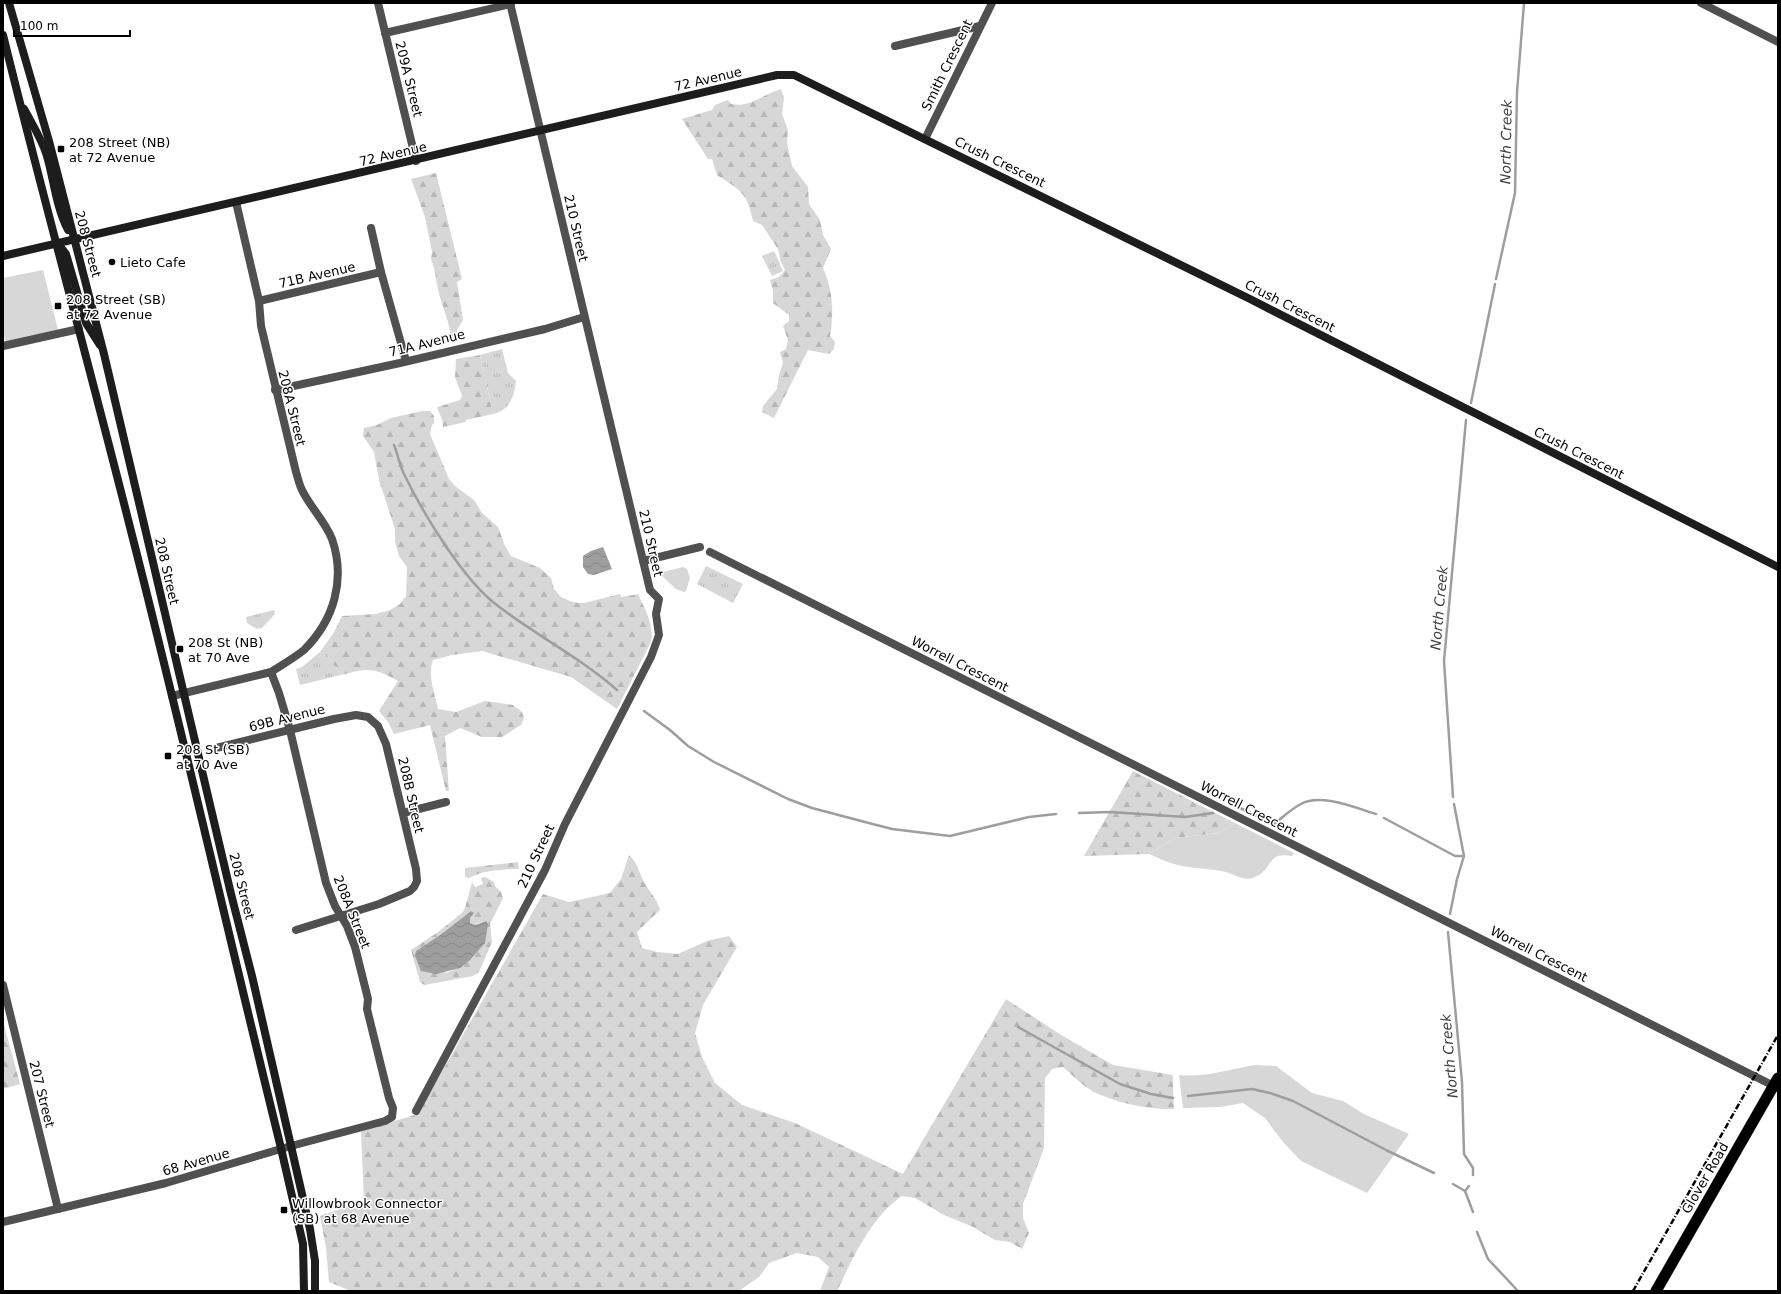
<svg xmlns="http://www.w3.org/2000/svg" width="1781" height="1294" font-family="'DejaVu Sans',sans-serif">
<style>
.green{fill:#d7d7d7}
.forest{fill:url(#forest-firs);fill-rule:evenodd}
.park{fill:url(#park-tufts)}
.water{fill:url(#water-waves)}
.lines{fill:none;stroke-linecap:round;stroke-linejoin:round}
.stream{stroke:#9e9e9e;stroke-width:2.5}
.trunk-casing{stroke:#dbdbdb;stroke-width:12}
.minor{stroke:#505050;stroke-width:8}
.tertiary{stroke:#505050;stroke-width:8}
.secondary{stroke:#1d1d1d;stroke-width:8}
.trunk{stroke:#000;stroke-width:11}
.rail{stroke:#000;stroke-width:2.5;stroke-dasharray:6 2 1 2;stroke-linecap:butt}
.poi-dot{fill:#000;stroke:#fff;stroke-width:1.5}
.labels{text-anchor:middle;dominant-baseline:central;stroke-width:3;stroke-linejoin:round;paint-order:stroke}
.street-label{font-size:13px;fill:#000;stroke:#fff}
.poi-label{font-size:13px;fill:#000;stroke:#fff;text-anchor:start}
.water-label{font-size:14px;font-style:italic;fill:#3f3f3f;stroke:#fff}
</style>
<defs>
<pattern id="forest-firs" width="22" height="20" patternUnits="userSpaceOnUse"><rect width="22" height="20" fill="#d7d7d7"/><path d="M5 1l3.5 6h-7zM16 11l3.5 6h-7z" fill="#b7b7b7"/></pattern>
<pattern id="park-tufts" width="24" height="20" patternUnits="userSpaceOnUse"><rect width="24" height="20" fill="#d7d7d7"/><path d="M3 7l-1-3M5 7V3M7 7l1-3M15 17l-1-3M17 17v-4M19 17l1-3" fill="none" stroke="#b7b7b7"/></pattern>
<pattern id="water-waves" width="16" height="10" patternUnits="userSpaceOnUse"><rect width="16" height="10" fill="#9e9e9e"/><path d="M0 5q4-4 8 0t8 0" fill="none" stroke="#868686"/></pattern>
</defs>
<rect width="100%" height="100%" fill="#fff"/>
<!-- green -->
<g class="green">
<polygon points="43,270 58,330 6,343 3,332 3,278"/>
<polygon points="683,567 687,569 690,578 686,591 684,592 676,589 659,573"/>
<path d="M1235,823l59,30 -2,3c-26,-5 -18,13 -37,21 -10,5 -19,-2 -29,-5 -17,-4 -35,-3 -52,-8 -8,-2 -17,-7 -25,-10l26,-16 44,-5z"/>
<path d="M1255,1065l21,1 36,27 31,8 21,13 45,20 -42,59 -66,-32 -18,-19 -18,-24 -22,-15 -23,4 -37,1 -4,-33c24,3 52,-6 76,-10z"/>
</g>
<!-- forest -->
<g class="forest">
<path d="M781,89l3,9 -2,16 6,16 -1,13 5,23 16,21 1,17 11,16 3,15 8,14 -8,19c10,23 11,44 7,68l5,6 -1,7 -5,5 -21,-4 -34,68 -12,-6 1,-6 14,-17 2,-14 4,-12 -3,-11 6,-3 2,-9 -5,-14 6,-5v-6l-16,-12v-12l-3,-11 9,-3 6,-7 -4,-8 -3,-13 -16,-24 -9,-4c-6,-29 -13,-31 -36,-46l-5,-16h-4l-26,-40 30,-9 3,-5 13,-5 3,4c19,4 32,-10 50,-15z"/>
<polygon points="436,173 462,279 457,282 463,320 457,330 456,338 452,340 448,322 439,294 434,268 431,259 432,252 425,217 411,179"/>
<path d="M480,355l13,59 -27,6v2l-23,5c0,-10 -5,-14 -6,-20l23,-7 2,-4 -7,-19 1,-18z"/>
<path d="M422,411h8l4,5v7l-2,2 -2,9 19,45 6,7 19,14 8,13 16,14 7,19 6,10 29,12 11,10 3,11 7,8 9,4 8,2h6l36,-9 1,3 17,-3c7,16 16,29 13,48l-34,67 -46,-32 -89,-26 -30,4 -19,5c-6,15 2,34 5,49l18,3 29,-11 28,4 9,7 2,6 -3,7 -19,12h-20l-22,-9 -15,8 4,55h-3l-16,-66 -36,9 -6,-12 -9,-11 19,-30c-25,-14 -30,-13 -57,-6l-12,-16 -1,-6 -8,-1 13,-18 9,-18 34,-2 14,-4 10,-6 6,-8 1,-29 -8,-11 -4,-15v-12l-16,-49 -5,-28 -11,-16 1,-8 13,-3 14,-7z"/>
<polygon points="1133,771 1235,823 1219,833 1175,838 1149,854 1084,856"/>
<path d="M629,855c10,9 10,20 17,30 5,9 11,14 14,25l-23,22 5,16 15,4 21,2 29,-13 22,-5 8,11 -34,58 -8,28 7,24 13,26 27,22 53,18 108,51 103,-175 57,37 50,29 60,10v12l1,22c-26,1 -58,-6 -82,-18 -10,-6 -20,-16 -29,-24l-11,2 -7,9 -1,70 -21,56v14l6,15 -7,16 -12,-7 -15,-2 -24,-14 -25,-10 -31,-18 -13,-2c-31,21 -49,62 -65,95h-17l9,-24 -11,-10 -21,-4 -28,10 -9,13 -21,15h-388l-22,-9 -3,-34 -6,-32 44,-15 -3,-70 57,-17 125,-220 26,8 41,-9 11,-14z"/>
<path d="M518,862l1,7c-16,0 -36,1 -50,9l-4,-1v-9z"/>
<path d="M485,877l9,5 1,4 6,6 2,6 -13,26 2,18 -13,30 -6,4 -49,9 -4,-3 -9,-32 27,-18 24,-19 3,-5 7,-26 3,5 8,-3 -2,-6zM471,911l-2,12 4,2 13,-4c-11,27 -10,41 -40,52l-30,-22 24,-16z"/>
<polygon points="3,1021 20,1084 3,1089"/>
</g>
<!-- park -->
<g class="park">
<polygon points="774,251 783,271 772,276 762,256"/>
<path d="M502,349l6,24 8,8c-2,16 -6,29 -23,33l-13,-59z"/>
<polygon points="706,566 743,584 733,603 697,584"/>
<polygon points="274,610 275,614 262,628 257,629 247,623 246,617"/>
<polygon points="320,652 328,653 329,659 341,675 300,685 296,669 302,667"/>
</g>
<!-- water -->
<g class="water">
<polygon points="603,547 612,569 594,575 588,574 583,567 583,556 591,551"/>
<path d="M471,911l3,2 -4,5v5c5,4 10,0 16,-2l2,3 -3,19 -15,17 -10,8 -24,6 -15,-3 -6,-15 1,-5 24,-16z"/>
</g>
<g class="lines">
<!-- stream -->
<g class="stream">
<polyline points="1496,279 1515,193 1517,92 1524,3"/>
<polyline points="1471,403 1495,284"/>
<path d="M394,445c4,10 6,22 11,31 19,39 59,105 93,130 39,30 83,52 119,84"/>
<polyline points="644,711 670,730 688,746 714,762 788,799 812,808 865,822 892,829 950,836 1029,817 1056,814"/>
<polyline points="1453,797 1444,661 1466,420"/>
<path d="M1238,807l36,17c9,-7 17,-15 27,-20 20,-11 55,4 75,10"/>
<polyline points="1079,813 1110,812 1185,817 1213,813"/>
<polyline points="1384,818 1455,856 1464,856"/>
<polyline points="1450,914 1457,879 1464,856 1454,804"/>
<polyline points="1448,932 1462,1082 1464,1154 1473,1168 1473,1175"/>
<polyline points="1018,1027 1120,1084 1151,1094 1173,1098"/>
<polyline points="1188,1096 1252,1089 1270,1093 1293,1101 1386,1150 1434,1173"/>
<polyline points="1453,1184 1465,1191"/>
<polyline points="1465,1191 1473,1212"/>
<polyline points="1465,1191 1469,1186"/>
<polyline points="1477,1232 1488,1259 1518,1291"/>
</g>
<!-- trunk casing -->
<g class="trunk-casing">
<polyline id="trunk" points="1656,1291 1778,1078"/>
</g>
<!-- minor -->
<g class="minor">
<polyline points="378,3 416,161"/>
<polyline points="1701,3 1778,42"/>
<polyline points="385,33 511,4"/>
<polyline points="895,46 980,26"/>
<polyline points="925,139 992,3"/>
<polyline points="371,228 381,272 406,361"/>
<polyline points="259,301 381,272"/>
<polyline points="3,346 79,329"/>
<polyline points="275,390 400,363 545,329 584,317"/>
<polyline points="710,552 1778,1088"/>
<polyline points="643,561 700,547"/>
<polyline points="271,672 279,693 290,730 326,883 335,906 347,926 355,947 368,999 367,1009 389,1098 393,1108 392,1117 385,1121 291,1146"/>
<path d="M172,696l99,-24c11,-7 23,-14 33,-22 30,-30 42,-70 28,-111 -7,-18 -22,-32 -30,-49 -3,-6 -4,-12 -6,-18l-35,-146 -2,-25 -23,-99"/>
<polyline points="212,749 334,719 356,715 368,717 378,726 386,744 416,869 417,881 414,887 410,891 379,904 296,930"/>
<polyline points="403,813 446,802"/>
<polyline points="3,985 58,1209"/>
<polyline points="416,1111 545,870 565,824 651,657 659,635 656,614 659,599 650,590 510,3"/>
</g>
<!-- tertiary -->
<polyline class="tertiary" points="3,1222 166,1183 291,1146"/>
<!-- secondary -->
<g class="secondary">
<polyline points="9,3 49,141 104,354 231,894 252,976 310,1229 315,1261 315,1291"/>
<path d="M3,35c41,167 87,333 129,500 52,203 98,407 148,609l23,100 1,47"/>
<path d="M24,109c8,15 18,30 23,47 7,24 9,51 21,74"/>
<polyline points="55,244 62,249 66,254 86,323 100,345"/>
<polyline points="3,256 777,75 794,75 1248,298 1778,567"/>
</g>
<!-- trunk -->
<use href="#trunk" class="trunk"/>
<!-- rail -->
<polyline class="rail" points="1633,1291 1778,1035"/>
</g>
<!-- markers -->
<g class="poi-dot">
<rect x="57" y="145" width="8" height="8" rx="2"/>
<circle cx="112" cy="262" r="4"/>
<rect x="54" y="302" width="8" height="8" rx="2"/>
<rect x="176" y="645" width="8" height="8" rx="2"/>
<rect x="164" y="752" width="8" height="8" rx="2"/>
<rect x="280" y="1206" width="8" height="8" rx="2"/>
</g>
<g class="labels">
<!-- street labels -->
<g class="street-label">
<text transform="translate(947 65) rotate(-64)">Smith Crescent</text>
<text transform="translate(409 79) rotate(76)">209A Street</text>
<text transform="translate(708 79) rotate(-13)">72 Avenue</text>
<text transform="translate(393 154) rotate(-13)">72 Avenue</text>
<text transform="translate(1000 162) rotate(26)">Crush Crescent</text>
<text transform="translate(576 228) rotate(77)">210 Street</text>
<text transform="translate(88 244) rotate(75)">208 Street</text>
<text transform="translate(317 275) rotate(-13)">71B Avenue</text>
<text transform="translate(1290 306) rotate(27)">Crush Crescent</text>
<text transform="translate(427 343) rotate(-14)">71A Avenue</text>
<text transform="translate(292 408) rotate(76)">208A Street</text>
<text transform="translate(1579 453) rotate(27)">Crush Crescent</text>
<text transform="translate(651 543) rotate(77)">210 Street</text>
<text transform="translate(167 571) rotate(77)">208 Street</text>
<text transform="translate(960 664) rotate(27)">Worrell Crescent</text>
<text transform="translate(287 718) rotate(-14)">69B Avenue</text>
<text transform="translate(411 795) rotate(77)">208B Street</text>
<text transform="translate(1249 809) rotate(27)">Worrell Crescent</text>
<text transform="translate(536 856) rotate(-65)">210 Street</text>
<text transform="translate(242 886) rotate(76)">208 Street</text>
<text transform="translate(352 912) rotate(68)">208A Street</text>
<text transform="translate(1539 954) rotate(27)">Worrell Crescent</text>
<text transform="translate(42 1094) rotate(76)">207 Street</text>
<text transform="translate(196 1162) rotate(-16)">68 Avenue</text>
<text transform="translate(1705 1178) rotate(-60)">Glover Road</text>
</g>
<!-- poi labels -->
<g class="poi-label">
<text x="69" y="142">208 Street (NB)<tspan x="69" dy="15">at 72 Avenue</tspan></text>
<text x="120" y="262">Lieto Cafe</text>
<text x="66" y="299">208 Street (SB)<tspan x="66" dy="15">at 72 Avenue</tspan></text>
<text x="188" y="642">208 St (NB)<tspan x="188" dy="15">at 70 Ave</tspan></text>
<text x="176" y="749">208 St (SB)<tspan x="176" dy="15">at 70 Ave</tspan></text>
<text x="292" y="1203">Willowbrook Connector<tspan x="292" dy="15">(SB) at 68 Avenue</tspan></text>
</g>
<!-- water labels -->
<g class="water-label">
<text transform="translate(1506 142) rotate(-89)">North Creek</text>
<text transform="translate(1439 608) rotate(-85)">North Creek</text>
<text transform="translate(1449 1056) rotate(-95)">North Creek</text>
</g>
</g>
<!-- border -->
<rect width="1781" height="1294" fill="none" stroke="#000000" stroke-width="8"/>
<!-- scale -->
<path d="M14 30v6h116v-6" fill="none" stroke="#000000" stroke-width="2"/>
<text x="20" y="30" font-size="12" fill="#000000" stroke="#ffffff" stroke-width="3" paint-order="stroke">100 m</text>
</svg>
